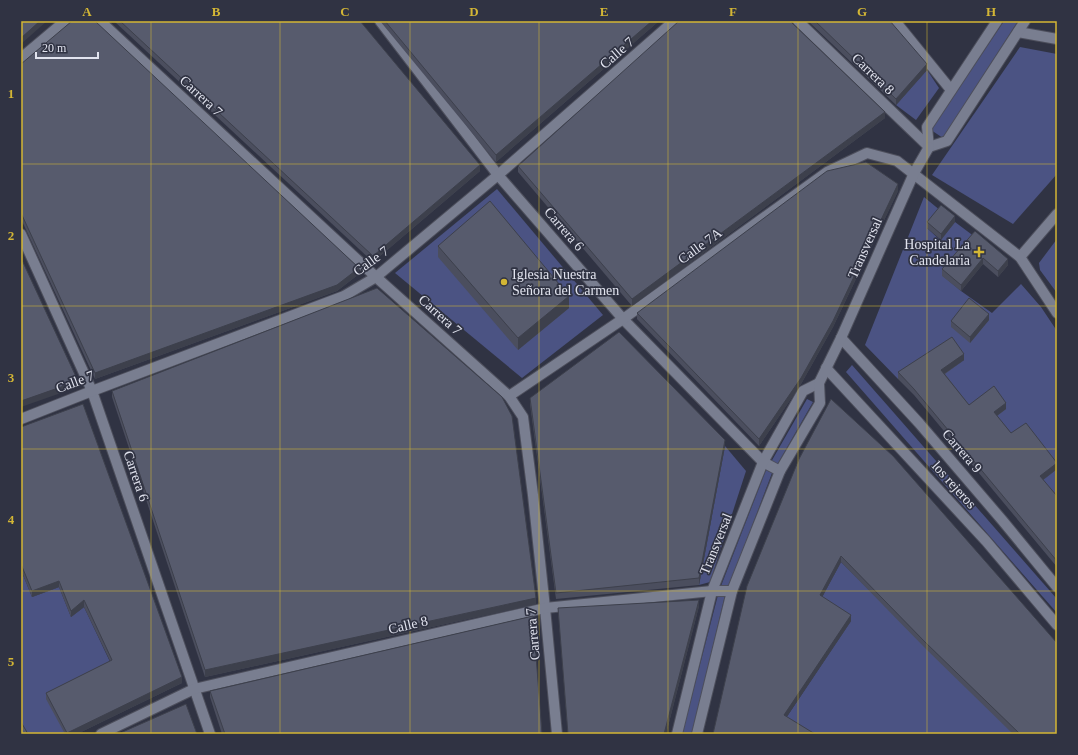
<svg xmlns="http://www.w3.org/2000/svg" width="1078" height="755" font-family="Georgia,serif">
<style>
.green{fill:#4b5383}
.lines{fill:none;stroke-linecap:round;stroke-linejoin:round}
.street-casing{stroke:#4d4f5c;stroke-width:12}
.street{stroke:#797e90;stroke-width:10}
.wall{fill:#4b4e5e}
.shaded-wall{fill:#3d404c}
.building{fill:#575b6d;stroke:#3d404c}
.grid{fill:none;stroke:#d3b635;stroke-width:1;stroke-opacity:0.55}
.poi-dot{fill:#d3b635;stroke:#303343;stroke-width:1.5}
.labels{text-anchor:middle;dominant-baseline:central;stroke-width:3.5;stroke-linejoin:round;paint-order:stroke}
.street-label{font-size:14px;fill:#e2e4ef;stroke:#303343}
.poi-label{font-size:14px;fill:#e2e4ef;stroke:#303343;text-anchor:end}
.neatline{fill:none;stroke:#d3b635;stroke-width:1.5}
.grid-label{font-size:13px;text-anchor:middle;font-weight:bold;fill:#d3b635}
</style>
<rect width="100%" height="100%" fill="#303343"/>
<!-- green -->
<g class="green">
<polygon points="1004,21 1018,21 943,138 931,130"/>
<polygon points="1020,47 1057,54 1057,174 1013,224 932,175"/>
<polygon points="927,70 939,88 916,120 896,105"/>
<polygon points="497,189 603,315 522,378 395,273"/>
<polygon points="924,197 941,211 927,228 940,240 955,222 975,237 943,276 961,291 992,313 1021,284 1041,307 1057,331 1057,469 969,411 941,376 964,360 952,343 898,379 865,345"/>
<polygon points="1057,239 1057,293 1040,270 1039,263"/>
<polygon points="852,365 1057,599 1057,613 846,372"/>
<polygon points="807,399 813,402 777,465 771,462"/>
<polygon points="725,446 746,471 710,582 699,585"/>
<polygon points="1057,469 1057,502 1040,482"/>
<polygon points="766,470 772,473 729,587 721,586"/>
<polygon points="841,562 1014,734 806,734 784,721 851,621 820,601"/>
<polygon points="21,570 32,597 59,587 71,617 84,607 112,666 65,734 24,734 21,729"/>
<polygon points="718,595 725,595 692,734 682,734"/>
</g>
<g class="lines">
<!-- street casing -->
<g class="street-casing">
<g id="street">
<polyline points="100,21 376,277 509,396 523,417 533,495 545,608 557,734"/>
<polyline points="380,21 498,175 623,319 763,462 780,471"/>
<polyline points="798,21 929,147"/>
<polyline points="895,21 951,90"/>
<polyline points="1018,32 1057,39"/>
<polyline points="21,58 65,21"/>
<polyline points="929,147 947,141 1025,21"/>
<polyline points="929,147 927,127 997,21"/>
<polyline points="21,234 92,391 210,734"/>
<polyline points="1020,257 1057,214"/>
<polyline points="841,338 919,423 1002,520 1057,587"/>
<polyline points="826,368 986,541 1057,625"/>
<polyline points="509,396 623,319 827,172 867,153 897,161 1020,257 1057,313"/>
<polyline points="21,419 92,391 344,296 376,277 498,175 674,21"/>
<polyline points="101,734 194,689 545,608 712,591 732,591"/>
<polyline points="677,734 712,591 763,462 803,391 819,383"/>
<polyline points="697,734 732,591 780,471 820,403 819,383 841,338 914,173 929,147"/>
</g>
</g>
<!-- street -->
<use href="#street" class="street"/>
</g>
<!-- wall -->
<g class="wall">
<polygon points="114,21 360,21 480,171 373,262"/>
<polygon points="380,21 659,21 496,162"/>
<polygon points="808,21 890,21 927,70 896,105"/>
<polygon points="21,64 359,274 337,291 95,379 21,219"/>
<polygon points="885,118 632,306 518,172 518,166"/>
<polygon points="898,191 833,327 801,384 759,446 637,319 637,313"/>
<polygon points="927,222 955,222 941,240 927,228"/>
<polygon points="975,231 1008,265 998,277 983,264 961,291 942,276 942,269"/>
<polygon points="438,246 569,308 518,350 438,257"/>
<polygon points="989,320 970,343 951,327 951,321"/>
<polygon points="964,360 945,374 969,405 1006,409 997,416 1011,433 1057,469 1043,480 1057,496 1057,567 914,395 898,379 898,372"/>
<polygon points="112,391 536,604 205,677 112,397"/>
<polygon points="530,398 725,446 699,585 556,599 530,404"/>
<polygon points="21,427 182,683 77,734 65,734 46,699 46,693 110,661 84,607 71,617 59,587 32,597 21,570"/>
<polygon points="799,459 1057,734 1013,734 926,649 841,562 822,597 851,621 787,716 713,734"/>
<polygon points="699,606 666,734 568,734 558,608"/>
<polygon points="210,691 542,734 222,734 210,697"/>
</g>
<!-- shaded-wall -->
<g class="shaded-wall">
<polygon points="40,21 47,21 21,44 21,38"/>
<polygon points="652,21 659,21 496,162 496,155"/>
<polygon points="927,64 927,70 896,105 896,99"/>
<polygon points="885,112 885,118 632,306 632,299"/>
<polygon points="480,165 480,171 373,262 373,256"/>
<polygon points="898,184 898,191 833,327 801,384 759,446 759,439"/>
<polygon points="955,216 955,222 941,240 941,234"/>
<polygon points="983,258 983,264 961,291 961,285"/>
<polygon points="1008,259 1008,265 998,277 998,271"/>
<polygon points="359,268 359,274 337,291 95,379 95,373"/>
<polygon points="569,296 569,308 518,350 518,338"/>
<polygon points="989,314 989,320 970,343 970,337"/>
<polygon points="964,354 964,360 941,376 941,370"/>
<polygon points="78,381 78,387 21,407 21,401"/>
<polygon points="1006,403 1006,409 994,418 994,412"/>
<polygon points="725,440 725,446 699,585 699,578"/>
<polygon points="1057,463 1057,469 1040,482 1040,476"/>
<polygon points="841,556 841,562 820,601 820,595"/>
<polygon points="59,581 59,587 32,597 32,591"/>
<polygon points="536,598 536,604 205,677 205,670"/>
<polygon points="84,600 84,607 71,617 71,611"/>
<polygon points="699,600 699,606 666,734 664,734"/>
<polygon points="851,615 851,621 784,721 784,715"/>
<polygon points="182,677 182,683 77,734 67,734 67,733"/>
</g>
<!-- building -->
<g class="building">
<polygon points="21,21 40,21 21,38"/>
<polygon points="72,21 95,21 359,268 337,285 95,373 21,213 21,64"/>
<polygon points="120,21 360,21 480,165 373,256"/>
<polygon points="385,21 652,21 496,155"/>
<polygon points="679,21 790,21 885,112 632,299 518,166"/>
<polygon points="815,21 890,21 927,64 896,99"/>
<polygon points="866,162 898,184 833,321 801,378 759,439 637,313 827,171"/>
<polygon points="490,201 569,296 518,338 438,246"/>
<polygon points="941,205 955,216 941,234 927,222"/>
<polygon points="975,231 1008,259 998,271 983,258 961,285 942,269"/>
<polygon points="21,258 78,381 21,401"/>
<polygon points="377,288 502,397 512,416 536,598 205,670 112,391"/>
<polygon points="969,298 989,314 970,337 951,321"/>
<polygon points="619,332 725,440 699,578 556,593 530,398"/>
<polygon points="952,337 964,354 941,370 969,405 994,386 1006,403 994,412 1011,433 1026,423 1057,463 1040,476 1057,496 1057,561 914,389 898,372"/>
<polygon points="831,399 893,456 1057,643 1057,734 1020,734 926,643 841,556 820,595 851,615 784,715 815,734 713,734 747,586 799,459"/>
<polygon points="83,404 182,677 67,733 46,693 112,660 84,600 71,611 59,581 32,591 21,564 21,427"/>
<polygon points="699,600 664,734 568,734 558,608"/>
<polygon points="533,616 542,734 225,734 210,691"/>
<polygon points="186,704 197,734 118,734"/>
<polygon points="21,722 28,734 21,734"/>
</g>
<!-- grid -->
<path class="grid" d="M151,21v713M280,21v713M410,21v713M539,21v713M668,21v713M798,21v713M927,21v713M21,164h1036M21,306h1036M21,449h1036M21,591h1036"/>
<!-- markers -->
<g class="poi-dot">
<path d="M977 246h4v4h4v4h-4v4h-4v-4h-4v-4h4z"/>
<circle cx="504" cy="282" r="4"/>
</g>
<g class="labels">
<!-- street labels -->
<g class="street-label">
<text transform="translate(617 53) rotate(-41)">Calle 7</text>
<text transform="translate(873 74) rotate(44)">Carrera 8</text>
<text transform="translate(201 96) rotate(43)">Carrera 7</text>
<text transform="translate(564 229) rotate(49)">Carrera 6</text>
<text transform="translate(700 246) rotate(-36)">Calle 7A</text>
<text transform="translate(865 248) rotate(-66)">Transversal</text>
<text transform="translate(371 261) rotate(-36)">Calle 7</text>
<text transform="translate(440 315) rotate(42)">Carrera 7</text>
<text transform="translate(75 382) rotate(-21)">Calle 7</text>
<text transform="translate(962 451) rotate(49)">Carrera 9</text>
<text transform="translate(136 476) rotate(71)">Carrera 6</text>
<text transform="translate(954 485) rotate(48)">los rejeros</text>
<text transform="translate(716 544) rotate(-68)">Transversal</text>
<text transform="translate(408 625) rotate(-13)">Calle 8</text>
<text transform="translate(533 634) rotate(-95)">Carrera 7</text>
</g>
<!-- poi labels -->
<g class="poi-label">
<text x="970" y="244">Hospital La<tspan x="970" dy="16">Candelaria</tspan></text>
<text x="512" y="274" text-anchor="start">Iglesia Nuestra<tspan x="512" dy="16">Señora del Carmen</tspan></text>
</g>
</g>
<!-- border -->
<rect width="1078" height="755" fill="none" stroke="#303343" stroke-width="44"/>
<!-- scale -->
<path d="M36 52v6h62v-6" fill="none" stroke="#e2e4ef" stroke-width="2"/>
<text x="42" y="52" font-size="12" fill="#e2e4ef" stroke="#303343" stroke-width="3" paint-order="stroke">20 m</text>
<rect x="22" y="22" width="1034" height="711" class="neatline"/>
<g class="grid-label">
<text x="87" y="16">A</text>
<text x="216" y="16">B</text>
<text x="345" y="16">C</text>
<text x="474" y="16">D</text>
<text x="604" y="16">E</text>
<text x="733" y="16">F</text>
<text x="862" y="16">G</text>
<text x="991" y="16">H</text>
<text x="11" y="98">1</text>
<text x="11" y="240">2</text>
<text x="11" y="382">3</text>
<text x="11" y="524">4</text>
<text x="11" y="666">5</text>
</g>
</svg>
